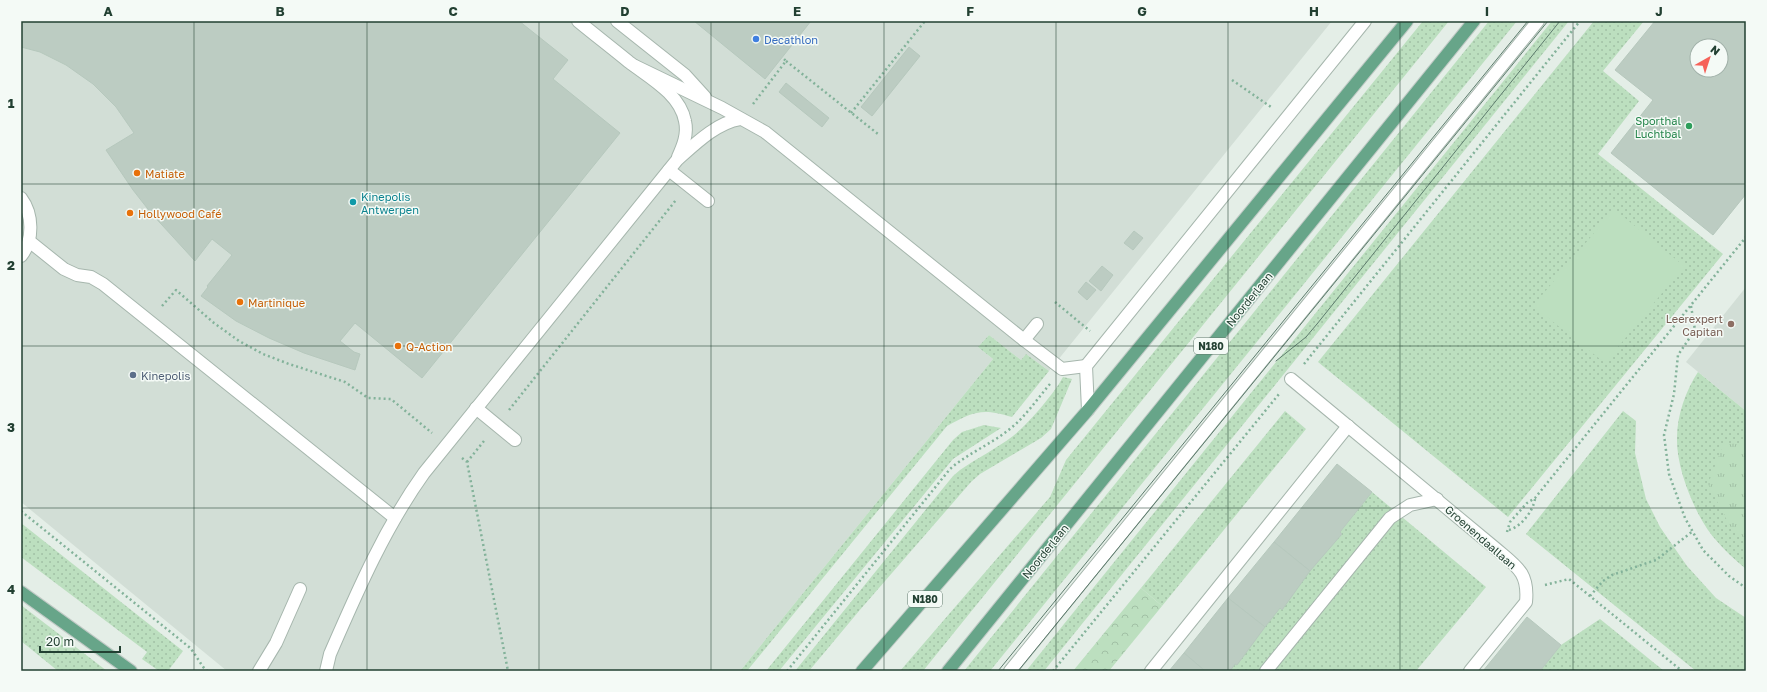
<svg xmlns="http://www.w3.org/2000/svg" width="1767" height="692" font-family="'Golos Text',sans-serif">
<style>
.built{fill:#d2ded6}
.grass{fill:url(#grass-dots)}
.forest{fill:url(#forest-crowns)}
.park{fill:url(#park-tufts)}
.pitch{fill:#bcdfbf}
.building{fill:#bcccc2;stroke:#b6c8bd;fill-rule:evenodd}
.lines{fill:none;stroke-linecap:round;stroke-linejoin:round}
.lane-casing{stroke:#a6b6ad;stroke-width:14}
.street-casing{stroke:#a6b6ad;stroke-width:14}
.primary-casing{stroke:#c1cac6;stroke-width:14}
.path{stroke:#83b29a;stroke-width:2.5;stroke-dasharray:2 3;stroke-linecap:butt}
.lane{stroke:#fff;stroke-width:12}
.street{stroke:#fff;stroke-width:12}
.primary{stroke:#67a589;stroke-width:12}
.tram{stroke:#5d7b6d;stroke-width:1}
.grid{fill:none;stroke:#224032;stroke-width:1;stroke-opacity:0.55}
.shop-dot{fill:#3f7fe0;stroke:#f4faf6;stroke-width:1.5}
.leisure-dot{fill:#2e9e5b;stroke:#f4faf6;stroke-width:1.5}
.food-dot{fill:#e8710a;stroke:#f4faf6;stroke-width:1.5}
.culture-dot{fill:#0f9aa8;stroke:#f4faf6;stroke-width:1.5}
.education-dot{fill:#8d6e63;stroke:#f4faf6;stroke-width:1.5}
.service-dot{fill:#5c6f8a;stroke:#f4faf6;stroke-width:1.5}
.labels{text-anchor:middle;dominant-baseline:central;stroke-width:3;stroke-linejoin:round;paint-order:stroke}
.shield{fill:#f4faf6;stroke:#61786d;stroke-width:1}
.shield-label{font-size:10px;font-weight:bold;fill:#224032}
.shop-label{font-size:11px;fill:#366cbe;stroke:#f4faf6;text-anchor:start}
.leisure-label{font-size:11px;fill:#27864d;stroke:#f4faf6;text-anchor:end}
.food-label{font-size:11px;fill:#c56008;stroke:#f4faf6;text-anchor:start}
.culture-label{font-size:11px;fill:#0d838f;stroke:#f4faf6;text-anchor:start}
.street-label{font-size:11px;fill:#224032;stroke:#f4faf6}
.education-label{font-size:11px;fill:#785e54;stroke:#f4faf6;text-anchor:end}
.service-label{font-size:11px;fill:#4e5e75;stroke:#f4faf6;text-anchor:start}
.neatline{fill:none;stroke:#224032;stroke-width:1.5}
.grid-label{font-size:13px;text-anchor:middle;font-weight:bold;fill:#224032}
</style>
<defs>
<pattern id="grass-dots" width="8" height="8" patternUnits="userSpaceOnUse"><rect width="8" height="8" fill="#bcdfbf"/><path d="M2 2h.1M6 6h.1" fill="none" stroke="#a1c0a5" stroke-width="1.8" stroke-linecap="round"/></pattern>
<pattern id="forest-crowns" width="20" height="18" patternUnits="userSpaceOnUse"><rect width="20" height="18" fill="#bcdfbf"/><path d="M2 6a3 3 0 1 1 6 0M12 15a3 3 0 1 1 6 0" fill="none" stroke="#a1c0a5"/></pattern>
<pattern id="park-tufts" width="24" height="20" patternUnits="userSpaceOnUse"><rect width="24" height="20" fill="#bcdfbf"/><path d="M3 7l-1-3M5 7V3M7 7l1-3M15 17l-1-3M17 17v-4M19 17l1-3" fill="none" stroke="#a1c0a5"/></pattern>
</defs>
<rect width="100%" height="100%" fill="#e4eee7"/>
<!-- built -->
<g class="built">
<polygon points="21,21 1332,21 1049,371 1026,354 1021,360 989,335 978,347 993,359 740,671 227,671 21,502"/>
<polygon points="1746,287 1746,411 1686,362"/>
</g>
<!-- grass -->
<g class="grass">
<polygon points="1423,21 1449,21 923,671 900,671 1050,497 1066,460"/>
<polygon points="1489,21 1517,21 990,671 964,671"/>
<polygon points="1552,21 1569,21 1044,671 1026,671"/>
<polygon points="1594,21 1644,21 1603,71 1639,101 1598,154 1723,254 1508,517 1318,362"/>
<path d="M989,335l32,25 5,-6 23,17 -37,46c-30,-9 -38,-6 -65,9l-200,245h-7l253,-312 -15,-12z"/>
<path d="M1698,372l48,39v158c-11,-9 -22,-19 -31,-30 -20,-23 -39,-71 -38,-101 0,-23 9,-48 21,-66z"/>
<path d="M1063,377l9,2 -21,50 -10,9 -61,36 -9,8 -112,129 -50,60h-14l158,-195 7,-6c17,-12 36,-21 53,-34 15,-12 41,-42 50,-59z"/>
<polygon points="1285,411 1306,429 1162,606 1141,588"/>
<polygon points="1623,411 1636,421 1635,453 1646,499 1660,527 1687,566 1716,598 1746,618 1746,671 1696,671 1526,534"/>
<polygon points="984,425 1001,428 953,459 779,671 766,671 953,440 962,432"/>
<polygon points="1372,492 1486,587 1416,671 1227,671"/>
<polygon points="21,523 183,651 168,671 159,671 142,659 147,652 21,557"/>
<polygon points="21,605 107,671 58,671 21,641"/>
<polygon points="1600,619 1664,671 1540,671 1561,645"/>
</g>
<!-- forest -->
<polygon class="forest" points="1141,588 1162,606 1109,671 1073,671"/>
<!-- park -->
<polygon class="park" points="1746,442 1746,541 1731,528 1708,484 1723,445"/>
<!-- pitch -->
<polygon class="pitch" points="1614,209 1684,266 1605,363 1533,306"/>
<!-- building -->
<g class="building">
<polygon points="21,21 519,21 568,60 553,79 620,133 422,378 355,323 340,341 354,352 360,354 355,370 304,353 269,338 236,321 201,296 208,287 207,286 232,255 212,239 195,261 151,213 133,190 106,150 134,133 116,107 93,84 66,65 40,52 21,47"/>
<polygon points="694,21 811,21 765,79"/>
<path d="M1655,21h91v173l-33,41 -102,-82 42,-53 -38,-30zM1697,46h24v24h-24z"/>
<polygon points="909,47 920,56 872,116 861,107"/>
<polygon points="786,83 829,118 822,127 779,92"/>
<polygon points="1134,231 1143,238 1133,250 1124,243"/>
<polygon points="1102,266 1113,275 1101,291 1089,281"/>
<polygon points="1086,282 1096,290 1087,300 1078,292"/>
<polygon points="1337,464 1372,492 1340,532 1342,534 1310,571 1274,542"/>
<polygon points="1274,542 1310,571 1282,610 1280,608 1265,627 1228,598"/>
<polygon points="1228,598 1265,627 1237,665 1235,664 1230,671 1205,671 1184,653"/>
<polygon points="1527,617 1561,645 1540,671 1483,671"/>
<polygon points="1184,653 1205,671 1169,671"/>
</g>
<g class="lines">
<!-- lane casing -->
<g class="lane-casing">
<g id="lane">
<path d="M578,21c17,14 34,27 51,41 21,16 51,32 56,59 3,13 -2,25 -7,36"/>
<polyline points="617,21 685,75 705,97"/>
<polyline points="635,66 722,108 765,132 1024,340 1037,324"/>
<polyline points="669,170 708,201"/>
<path d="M21,198c12,16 13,42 0,58"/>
<polyline points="29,241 64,269 77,275 91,277 103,284 395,518"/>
<polyline points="1024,340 1062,369 1086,366"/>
<polyline points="476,408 515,440"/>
<polyline points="1088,410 1086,366 1365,21"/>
<polyline points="259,671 276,643 300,589"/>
<path d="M326,671l4,-17c27,-62 54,-125 94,-181l253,-313c18,-16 39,-37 63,-41"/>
<polyline points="1010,671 1538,21"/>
<polyline points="1266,671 1390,518 1410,505 1437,499"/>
</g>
</g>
<!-- street casing -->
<g class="street-casing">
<g id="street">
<path d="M1291,379l204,169c21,18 34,24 31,54l-56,69"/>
<polyline points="1151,671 1348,426"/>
</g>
</g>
<!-- primary casing -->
<g class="primary-casing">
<g id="primary">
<polyline points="21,592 131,671"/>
<polyline points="862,671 1088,410 1407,21"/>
<polyline points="948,671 1474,21"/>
</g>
</g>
<!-- path -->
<g class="path">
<polyline points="786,61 878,134"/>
<polyline points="1232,80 1271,107"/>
<polyline points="753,104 786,61 782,57"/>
<polyline points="851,113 925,21"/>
<polyline points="1055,302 1090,331"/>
<polyline points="162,306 176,290 214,323 239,341 263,354 289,364 345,382 368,398 391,399 432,433"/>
<polyline points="1691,306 1695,330 1678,355 1674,394 1664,435 1669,474 1685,518 1703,550 1729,576 1746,588"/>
<polyline points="1304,364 1580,21"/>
<polyline points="509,410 676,200"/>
<polyline points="462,458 467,462 508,671"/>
<polyline points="467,462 484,441"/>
<path d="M21,511l168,136c7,7 12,19 18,24"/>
<path d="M1509,530c13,-4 24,-19 26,-31"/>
<polyline points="1507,532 1510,522 1527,503 1535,498 1746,237"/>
<polyline points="1545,585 1569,579 1682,671"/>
<polyline points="1590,596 1603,581 1612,575 1656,560 1693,531"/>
<path d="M787,671l163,-202c18,-16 42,-25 61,-41 15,-12 26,-29 39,-44"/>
<polyline points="1053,671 1279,394"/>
</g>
<!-- lane -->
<use href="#lane" class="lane"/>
<!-- street -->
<use href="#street" class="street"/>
<!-- primary -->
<use href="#primary" class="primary"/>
<!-- tram -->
<g class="tram">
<polyline points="1276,361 1306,337 1317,324 1560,21"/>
<polyline points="998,671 1528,21"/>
<polyline points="1018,671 1548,21"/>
</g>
</g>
<!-- grid -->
<path class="grid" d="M194,21v650M367,21v650M539,21v650M711,21v650M884,21v650M1056,21v650M1228,21v650M1400,21v650M1573,21v650M21,184h1725M21,346h1725M21,508h1725"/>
<!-- markers -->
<circle class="shop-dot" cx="756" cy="39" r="4"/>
<circle class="leisure-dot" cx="1689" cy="126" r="4"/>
<g class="food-dot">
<circle cx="137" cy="173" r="4"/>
<circle cx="130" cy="213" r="4"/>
<circle cx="240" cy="302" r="4"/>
<circle cx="398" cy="346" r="4"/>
</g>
<circle class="culture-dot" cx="353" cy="202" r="4"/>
<circle class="education-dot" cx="1731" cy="324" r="4"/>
<circle class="service-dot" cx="133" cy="375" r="4"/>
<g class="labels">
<!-- shield labels -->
<g class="shield">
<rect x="1194" y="338" width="34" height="16" rx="3"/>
<rect x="908" y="591" width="34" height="16" rx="3"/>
</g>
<g class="shield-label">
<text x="1211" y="346">N180</text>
<text x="925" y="599">N180</text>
</g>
<!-- shop labels -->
<g class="shop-label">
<text x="764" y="39">Decathlon</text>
</g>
<!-- leisure labels -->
<g class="leisure-label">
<text x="1681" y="120">Sporthal<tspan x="1681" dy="13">Luchtbal</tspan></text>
</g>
<!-- food labels -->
<g class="food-label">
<text x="145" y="173">Matiate</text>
<text x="138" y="213">Hollywood Café</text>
<text x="248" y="302">Martinique</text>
<text x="406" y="346">Q-Action</text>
</g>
<!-- culture labels -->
<g class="culture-label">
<text x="361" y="196">Kinepolis<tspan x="361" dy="13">Antwerpen</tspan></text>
</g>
<!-- street labels -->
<g class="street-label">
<text transform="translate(1249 299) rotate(-51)">Noorderlaan</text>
<text transform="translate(1481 537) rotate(41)">Groenendaallaan</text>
<text transform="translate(1045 551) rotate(-51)">Noorderlaan</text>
</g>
<!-- education labels -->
<g class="education-label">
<text x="1723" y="318">Leerexpert<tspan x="1723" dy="13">Capitan</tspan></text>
</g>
<!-- service labels -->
<g class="service-label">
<text x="141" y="375">Kinepolis</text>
</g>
</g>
<!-- border -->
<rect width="1767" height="692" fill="none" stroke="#f4faf6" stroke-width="44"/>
<!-- north arrow -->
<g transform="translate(1709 58) rotate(39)"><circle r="19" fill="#f4faf6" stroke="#a0b0a8"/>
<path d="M0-3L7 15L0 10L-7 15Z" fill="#f66259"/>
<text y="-6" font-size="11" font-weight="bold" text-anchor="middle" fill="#224032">N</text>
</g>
<!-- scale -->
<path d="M40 646v6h80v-6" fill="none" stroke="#224032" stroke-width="2"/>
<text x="46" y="646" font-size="12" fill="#224032" stroke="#f4faf6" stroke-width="3" paint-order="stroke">20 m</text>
<rect x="22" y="22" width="1723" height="648" class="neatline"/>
<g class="grid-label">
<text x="108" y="16">A</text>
<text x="280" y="16">B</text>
<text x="453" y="16">C</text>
<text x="625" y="16">D</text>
<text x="797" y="16">E</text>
<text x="970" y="16">F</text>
<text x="1142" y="16">G</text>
<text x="1314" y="16">H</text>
<text x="1487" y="16">I</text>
<text x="1659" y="16">J</text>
<text x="11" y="108">1</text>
<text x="11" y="270">2</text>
<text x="11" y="432">3</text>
<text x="11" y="594">4</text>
</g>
</svg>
